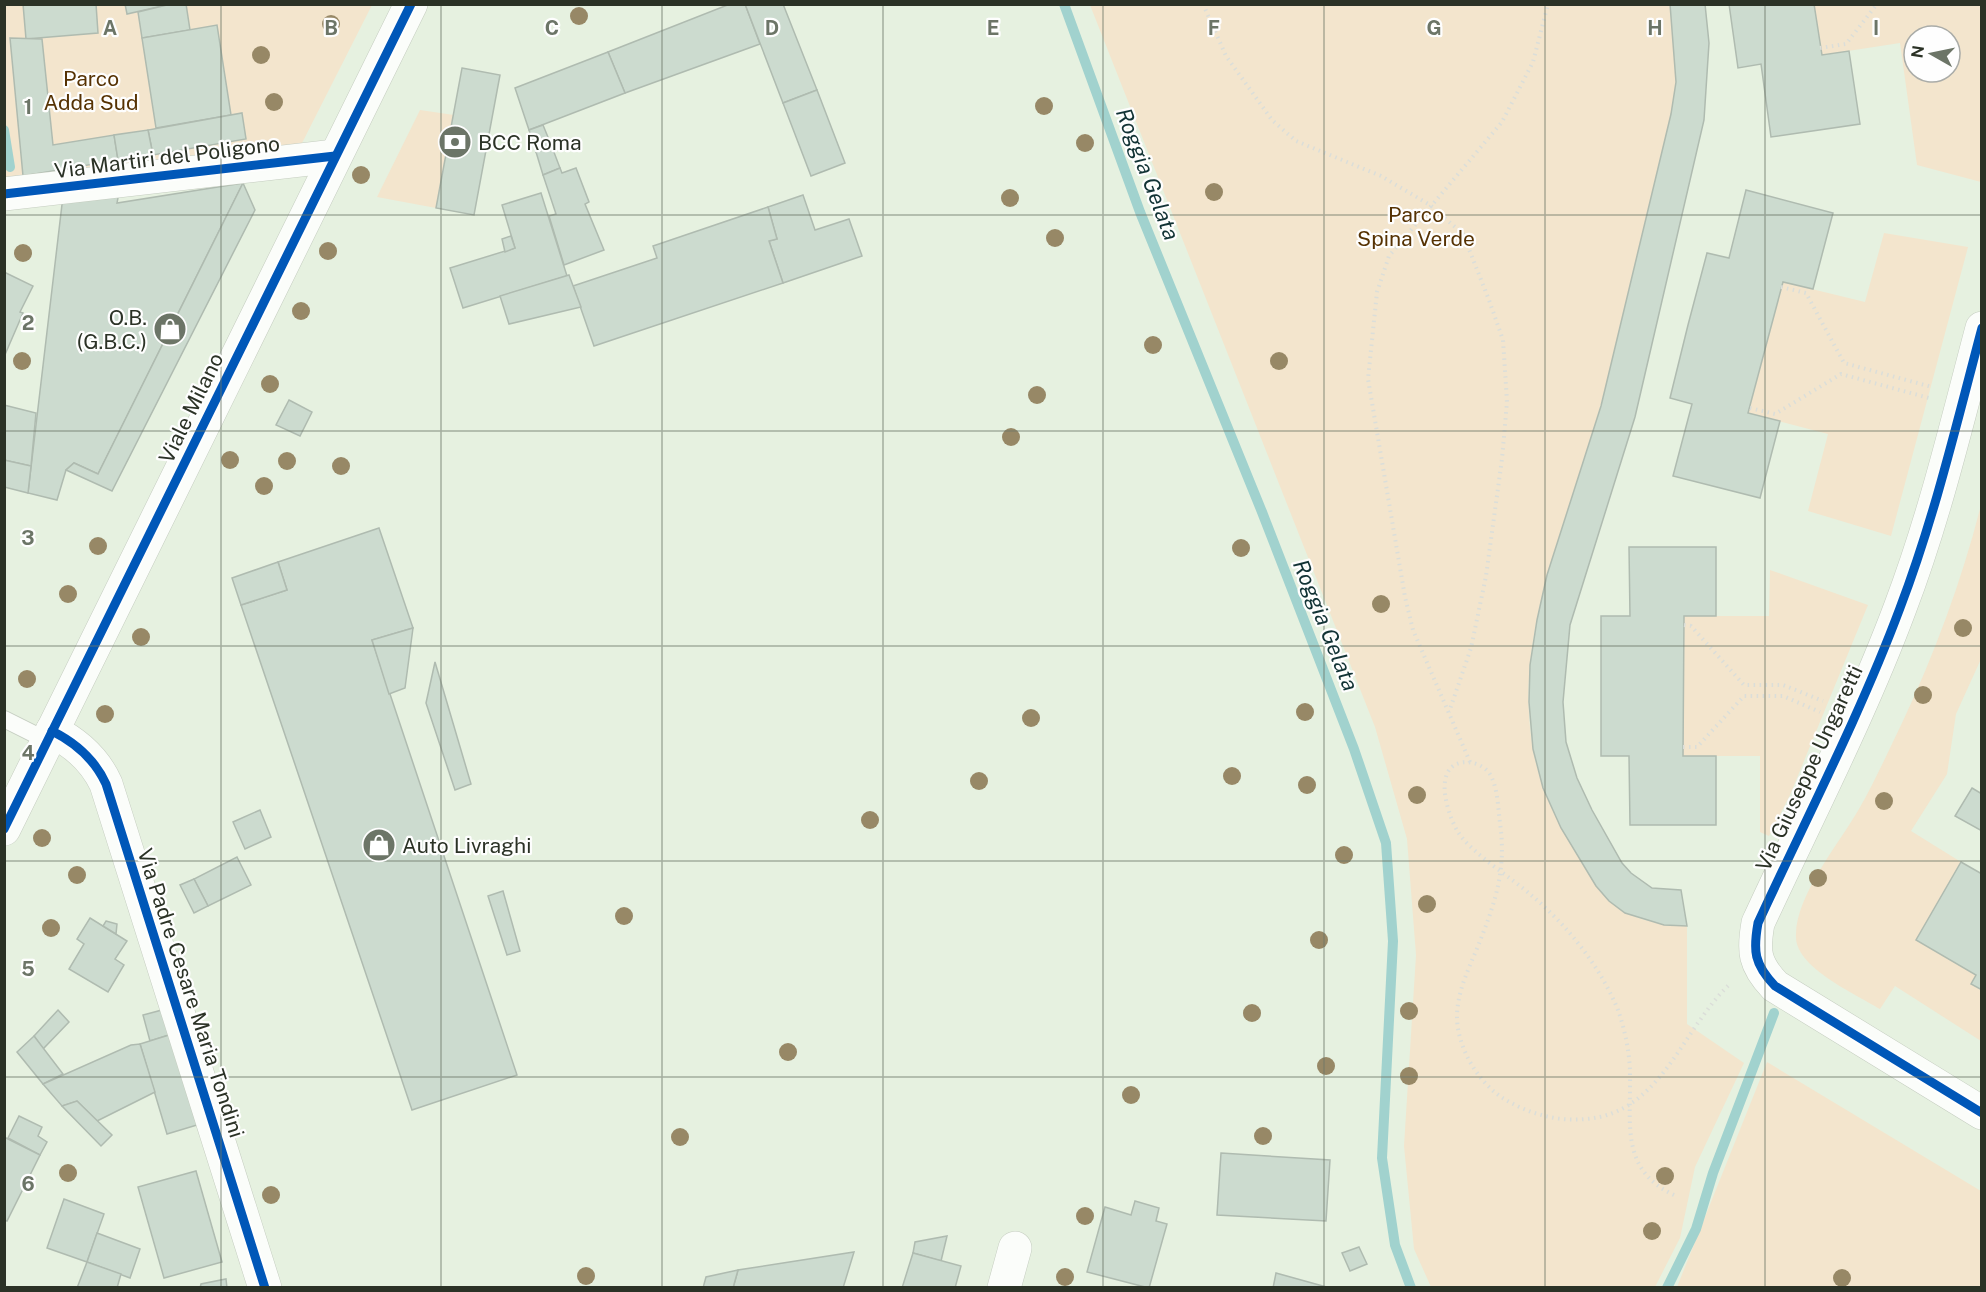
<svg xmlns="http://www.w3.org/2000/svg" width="1986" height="1292" font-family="'Public Sans',sans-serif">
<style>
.green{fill:#f3e5cd;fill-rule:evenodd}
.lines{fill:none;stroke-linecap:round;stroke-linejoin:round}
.stream{stroke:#a1d2ce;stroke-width:10}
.building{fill:#ccdbcf;stroke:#afbbb0;stroke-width:1.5}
.service-casing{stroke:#c5cdc0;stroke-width:18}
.minor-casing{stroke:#c5cdc0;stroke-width:34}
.tertiary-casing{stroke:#c5cdc0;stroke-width:34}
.path{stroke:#dbded9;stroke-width:4;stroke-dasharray:1.5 4.5;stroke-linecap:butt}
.service{stroke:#fbfdfa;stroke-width:16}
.minor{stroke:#fbfdfa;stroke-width:33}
.tertiary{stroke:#fbfdfa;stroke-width:33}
.cycleway-casing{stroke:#fefefe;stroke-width:13}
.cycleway{stroke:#0057b8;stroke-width:9}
.tree{fill:#978866}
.grid{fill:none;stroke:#6c7567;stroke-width:1.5;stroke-opacity:0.55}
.labels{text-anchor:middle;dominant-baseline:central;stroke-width:4.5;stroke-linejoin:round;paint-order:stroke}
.park-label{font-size:21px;fill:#563203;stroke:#fefefe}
.poi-label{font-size:21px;fill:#2b3226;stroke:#fefefe;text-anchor:start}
.street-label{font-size:21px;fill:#2b3226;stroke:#fefefe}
.water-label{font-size:22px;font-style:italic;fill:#123335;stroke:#fefefe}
.grid-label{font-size:20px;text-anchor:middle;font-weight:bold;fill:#6c7567;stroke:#fefefe;stroke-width:4.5;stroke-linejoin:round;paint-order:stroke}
</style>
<rect width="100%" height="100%" fill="#e6f1e0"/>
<!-- green -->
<g class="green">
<polygon points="4,5 372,5 297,153 5,186"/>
<path d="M1090,5h580l6,77 -5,32c-23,98 -44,196 -71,293 -30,111 -88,224 -67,342 6,36 23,70 41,101 33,55 47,72 113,76v98l57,39 -49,104 -15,71 -25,49h-224l-17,-38 -10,-103 12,-191 -9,-116 -32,-112z"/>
<path d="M1814,5h167v177l-64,-17 -17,-122 -78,12zM1914,36h36v36h-36z"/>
<polygon points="420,110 454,115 436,208 377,197"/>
<polygon points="1884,233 1968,247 1891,536 1808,511 1828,434 1748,413 1783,282 1865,302"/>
<path d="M1981,505v154l-25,55 -9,60 -36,57 50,31 15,113 -5,9 10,6v51l-86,-55 -15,23c-23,-14 -83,-41 -84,-71 -2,-41 43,-94 63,-129 16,-28 29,-57 43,-86 33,-70 60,-143 79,-218z"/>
<polygon points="1770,570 1868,605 1790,795 1769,836 1760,832 1760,756 1683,756 1684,616 1769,616"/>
<polygon points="1767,1062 1981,1191 1981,1287 1677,1287"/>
</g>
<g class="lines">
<!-- stream -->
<g class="stream">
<polyline points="1064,4 1140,212 1262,512 1354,749 1386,843 1393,941 1382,1158 1395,1245 1411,1288"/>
<polyline points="4,130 10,167"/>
<polyline points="1667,1288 1696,1229 1713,1173 1774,1013"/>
</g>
</g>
<!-- building -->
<g class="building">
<polygon points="23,4 96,4 98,33 26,39"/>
<polygon points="125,4 171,4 127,14"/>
<polygon points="171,4 186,4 190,30 142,38 138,12"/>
<polygon points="730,4 745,4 760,44 625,93 608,52"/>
<polygon points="745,4 783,4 817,90 783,103"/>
<polygon points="1670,4 1705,4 1709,43 1704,120 1635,417 1570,625 1563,702 1566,742 1577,778 1592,810 1622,863 1631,873 1652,888 1681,890 1687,926 1664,925 1625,913 1609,901 1596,886 1561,828 1543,788 1533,749 1529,702 1530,665 1537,620 1547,575 1601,406 1671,114 1676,82"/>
<polygon points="1729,4 1814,4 1822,55 1849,51 1860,124 1771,137 1761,64 1738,68"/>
<polygon points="217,25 231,115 156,128 142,38"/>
<polygon points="10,38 42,39 53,145 114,135 118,160 23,176"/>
<polygon points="608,52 625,93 529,130 515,88"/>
<polygon points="462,68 500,75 474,215 436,208"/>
<polygon points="817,90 845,163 811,176 783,103"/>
<polygon points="242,113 246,139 153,155 148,130"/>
<polygon points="543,125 552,147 536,152 529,130"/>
<polygon points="148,130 153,155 118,160 114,135"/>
<polygon points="552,147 560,168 543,175 536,152"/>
<polygon points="560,168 562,173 576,168 589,202 585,204 604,250 564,265 549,216 556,214 543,175"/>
<polygon points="243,183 98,474 74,463 66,470 57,500 28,493 63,196 120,187 117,203"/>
<polygon points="243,183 255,210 112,491 66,470 74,463 98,474"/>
<polygon points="1746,190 1833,213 1813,289 1783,282 1748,413 1780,421 1760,498 1673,476 1692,404 1670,398 1688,325 1707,253 1729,258"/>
<polygon points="541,193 567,276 463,308 450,268 515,248 502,205"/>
<polygon points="803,195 815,230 849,219 862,256 783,283 769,241 777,239 768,207"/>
<polygon points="768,207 777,239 769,241 783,283 594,346 573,286 657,258 653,246"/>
<polygon points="511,236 515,248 505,252 502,239"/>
<polygon points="4,272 33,286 20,312 23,313 4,357"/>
<polygon points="569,275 581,307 509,324 500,296"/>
<polygon points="289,400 312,412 300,436 276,425"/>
<polygon points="4,405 36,413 31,466 4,460"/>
<polygon points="4,460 31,466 28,493 4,487"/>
<polygon points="379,528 413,628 372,640 517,1075 412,1110 241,605 287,590 278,562"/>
<polygon points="1629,547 1716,547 1716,616 1684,616 1683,756 1716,756 1716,825 1630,825 1629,756 1601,756 1601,616 1630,616"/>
<polygon points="278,562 287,590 241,605 232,578"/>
<polygon points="413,628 405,688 389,694 372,640"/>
<polygon points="435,662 471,784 455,790 426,703"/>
<polygon points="1972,788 1982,794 1982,831 1955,816"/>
<polygon points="260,810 271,837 245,849 233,822"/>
<polygon points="237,857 251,885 208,906 194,879"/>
<polygon points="1961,862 1982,874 1982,990 1971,984 1976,975 1916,940"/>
<polygon points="194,879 208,906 194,913 180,885"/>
<polygon points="503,891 520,951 507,955 488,896"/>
<polygon points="90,918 127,941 115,959 124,965 108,992 69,969 84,944 77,939"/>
<polygon points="106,921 117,924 116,934 103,926"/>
<polygon points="58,1010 69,1022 43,1049 34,1036"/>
<polygon points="162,1010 169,1035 150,1041 143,1015"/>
<polygon points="169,1035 197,1125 167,1134 140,1044"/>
<polygon points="34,1036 63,1074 43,1084 17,1052"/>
<polygon points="140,1044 155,1092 97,1121 77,1101 62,1106 43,1084 131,1045"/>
<polygon points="77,1101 112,1135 101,1146 62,1106"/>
<polygon points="19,1116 42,1127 38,1136 47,1142 40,1155 8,1138"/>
<polygon points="4,1137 40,1155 7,1221 4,1220"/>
<polygon points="1221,1153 1330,1160 1326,1221 1217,1215"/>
<polygon points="196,1171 222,1262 164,1278 138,1187"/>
<polygon points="64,1199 104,1214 87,1262 47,1248"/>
<polygon points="1135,1201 1159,1208 1156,1221 1167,1224 1149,1288 1087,1272 1105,1207 1131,1215"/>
<polygon points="97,1233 140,1249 130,1278 87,1262"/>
<polygon points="947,1236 941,1261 913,1253 915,1242"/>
<polygon points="1359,1247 1367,1264 1350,1271 1342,1253"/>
<polygon points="854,1252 843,1288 733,1288 738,1270"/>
<polygon points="913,1253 961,1266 955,1288 902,1288"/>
<polygon points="87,1262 121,1274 117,1288 77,1288"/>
<polygon points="738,1270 733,1288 703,1288 706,1277"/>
<polygon points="1276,1273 1330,1288 1273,1288"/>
<polygon points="226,1279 227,1288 200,1288 201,1284"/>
</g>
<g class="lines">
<!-- service casing -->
<g class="service-casing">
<polyline id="service" points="4,719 48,741"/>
</g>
<!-- minor casing -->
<g class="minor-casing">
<g id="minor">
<polyline points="4,194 335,156"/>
<path d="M1982,328c-25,94 -47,188 -82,280 -40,107 -94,211 -142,315 -5,28 -4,41 17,63l207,127"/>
<path d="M52,731c24,12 43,29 54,53l159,504"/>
<polyline points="1004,1288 1015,1248"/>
</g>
</g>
<!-- tertiary casing -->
<g class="tertiary-casing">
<polyline id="tertiary" points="4,829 411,4"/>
</g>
<!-- path -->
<g class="path">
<polyline points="1203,4 1226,56 1272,120 1296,141 1381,176 1430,205 1463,234 1489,300 1503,340 1507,402 1502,459 1486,576 1471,648 1449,712"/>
<polyline points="1820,48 1846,44 1877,4"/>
<polyline points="1781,287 1806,293 1844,363 1932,387"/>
<polyline points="1750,408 1775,414 1841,374 1929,398"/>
<polyline points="1684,625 1691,626 1744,685 1783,685 1823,701"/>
<polyline points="1683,747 1697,747 1744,696 1783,696 1820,712"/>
<polyline points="1470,762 1413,630 1405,597 1368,379 1377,292 1389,256 1502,122 1533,62 1548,4"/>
<path d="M1674,1195c-54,-25 -43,-71 -44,-120 0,-21 -5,-45 -12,-65 -18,-44 -51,-85 -87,-115 -19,-17 -60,-42 -73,-63 -8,-13 -18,-42 -11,-58 7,-18 36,-14 44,2 7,14 7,32 9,47 7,49 -6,83 -24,128 -9,21 -18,41 -19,63 -1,32 21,70 49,86 24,14 52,22 80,19 76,-6 96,-91 145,-136"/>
</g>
<!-- service -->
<use href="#service" class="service"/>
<!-- minor -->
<use href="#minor" class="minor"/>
<!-- tertiary -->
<use href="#tertiary" class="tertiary"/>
<!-- cycleway casing -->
<g class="cycleway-casing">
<g id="cycleway">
<polyline points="4,194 335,156"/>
<path d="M1982,328c-25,94 -47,188 -82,280 -40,107 -94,211 -142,315 -5,28 -4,41 17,63l207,127"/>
<path d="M52,731c24,12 43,29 54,53l159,504"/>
<polyline points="4,829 411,4"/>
</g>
</g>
<!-- cycleway -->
<use href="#cycleway" class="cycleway"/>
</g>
<!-- trees -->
<g class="tree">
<circle cx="579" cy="16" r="9"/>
<circle cx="331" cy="24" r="9"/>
<circle cx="261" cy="55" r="9"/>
<circle cx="274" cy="102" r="9"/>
<circle cx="1044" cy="106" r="9"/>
<circle cx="1085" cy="143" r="9"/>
<circle cx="361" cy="175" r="9"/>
<circle cx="1214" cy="192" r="9"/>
<circle cx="1010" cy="198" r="9"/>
<circle cx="1055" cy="238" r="9"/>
<circle cx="328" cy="251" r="9"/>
<circle cx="23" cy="253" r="9"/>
<circle cx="301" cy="311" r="9"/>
<circle cx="1153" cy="345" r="9"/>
<circle cx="22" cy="361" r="9"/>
<circle cx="1279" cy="361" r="9"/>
<circle cx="270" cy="384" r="9"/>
<circle cx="1037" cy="395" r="9"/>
<circle cx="1011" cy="437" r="9"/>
<circle cx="230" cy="460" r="9"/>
<circle cx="287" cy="461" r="9"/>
<circle cx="341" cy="466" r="9"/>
<circle cx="264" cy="486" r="9"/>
<circle cx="98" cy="546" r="9"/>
<circle cx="1241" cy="548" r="9"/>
<circle cx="68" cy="594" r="9"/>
<circle cx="1381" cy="604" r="9"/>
<circle cx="1963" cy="628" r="9"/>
<circle cx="141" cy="637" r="9"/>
<circle cx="27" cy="679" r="9"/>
<circle cx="1923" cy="695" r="9"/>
<circle cx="1305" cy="712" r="9"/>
<circle cx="105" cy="714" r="9"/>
<circle cx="1031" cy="718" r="9"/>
<circle cx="1232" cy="776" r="9"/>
<circle cx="979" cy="781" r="9"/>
<circle cx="1307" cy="785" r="9"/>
<circle cx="1417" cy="795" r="9"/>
<circle cx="1884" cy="801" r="9"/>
<circle cx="870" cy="820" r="9"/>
<circle cx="42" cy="838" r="9"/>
<circle cx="1344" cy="855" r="9"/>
<circle cx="77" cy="875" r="9"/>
<circle cx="1818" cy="878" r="9"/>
<circle cx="1427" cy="904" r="9"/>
<circle cx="624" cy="916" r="9"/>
<circle cx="51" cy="928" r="9"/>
<circle cx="1319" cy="940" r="9"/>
<circle cx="1409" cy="1011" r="9"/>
<circle cx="1252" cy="1013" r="9"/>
<circle cx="788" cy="1052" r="9"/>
<circle cx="1326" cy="1066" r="9"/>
<circle cx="1409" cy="1076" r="9"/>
<circle cx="1131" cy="1095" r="9"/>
<circle cx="1263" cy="1136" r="9"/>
<circle cx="680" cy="1137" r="9"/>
<circle cx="68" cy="1173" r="9"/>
<circle cx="1665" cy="1176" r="9"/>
<circle cx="271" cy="1195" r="9"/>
<circle cx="1085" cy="1216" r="9"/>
<circle cx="1652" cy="1231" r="9"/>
<circle cx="586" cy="1276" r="9"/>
<circle cx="1065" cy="1277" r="9"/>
<circle cx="1842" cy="1278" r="9"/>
</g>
<!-- grid -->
<path class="grid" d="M221,4v1284M441,4v1284M662,4v1284M883,4v1284M1103,4v1284M1324,4v1284M1545,4v1284M1765,4v1284M4,215h1978M4,431h1978M4,646h1978M4,861h1978M4,1077h1978"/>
<!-- icons -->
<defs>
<g id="bank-disc" transform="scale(1.725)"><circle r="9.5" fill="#6c7567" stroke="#fefefe"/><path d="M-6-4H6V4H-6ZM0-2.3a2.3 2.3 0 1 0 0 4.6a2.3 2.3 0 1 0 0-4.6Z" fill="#fff"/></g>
<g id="shop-disc" transform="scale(1.725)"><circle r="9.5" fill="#6c7567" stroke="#fefefe"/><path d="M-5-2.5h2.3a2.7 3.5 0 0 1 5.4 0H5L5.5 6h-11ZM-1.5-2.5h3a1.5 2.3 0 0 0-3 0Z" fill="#fff"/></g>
</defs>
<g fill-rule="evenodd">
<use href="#bank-disc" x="455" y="142"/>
<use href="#shop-disc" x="170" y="329"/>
<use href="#shop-disc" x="379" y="845"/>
</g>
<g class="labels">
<!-- park labels -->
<g class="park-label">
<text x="91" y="78">Parco<tspan x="91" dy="24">Adda Sud</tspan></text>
<text x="1416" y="214">Parco<tspan x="1416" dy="24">Spina Verde</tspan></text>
</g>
<!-- poi labels -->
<g class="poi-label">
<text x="478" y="142">BCC Roma</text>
<text x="147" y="317" text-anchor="end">O.B.<tspan x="147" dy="24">(G.B.C.)</tspan></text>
<text x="402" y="845">Auto Livraghi</text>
</g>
<!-- street labels -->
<g class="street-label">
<text transform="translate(167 157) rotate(-7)">Via Martiri del Poligono</text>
<text transform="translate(191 408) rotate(-64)">Viale Milano</text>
<text transform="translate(1809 768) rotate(-65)">Via Giuseppe Ungaretti</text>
<text transform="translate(191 993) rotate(72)">Via Padre Cesare Maria Tondini</text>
</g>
<!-- water labels -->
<g class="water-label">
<text transform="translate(1148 174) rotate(69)">Roggia Gelata</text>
<text transform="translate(1326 625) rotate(68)">Roggia Gelata</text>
</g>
</g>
<g class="grid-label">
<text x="110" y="35">A</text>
<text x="331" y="35">B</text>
<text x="552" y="35">C</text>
<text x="772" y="35">D</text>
<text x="993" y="35">E</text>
<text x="1214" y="35">F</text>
<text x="1434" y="35">G</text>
<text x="1655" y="35">H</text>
<text x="1876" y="35">I</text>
<text x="28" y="114">1</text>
<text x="28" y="330">2</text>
<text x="28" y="545">3</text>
<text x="28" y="760">4</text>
<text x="28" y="976">5</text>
<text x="28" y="1191">6</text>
</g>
<!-- border -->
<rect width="1986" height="1292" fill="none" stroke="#2b3226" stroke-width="12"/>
<!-- north arrow -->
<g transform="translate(1932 54) rotate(279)"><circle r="28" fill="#fefefe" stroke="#aaaca8" stroke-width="1.5"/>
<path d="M0-4.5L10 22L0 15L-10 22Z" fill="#6c7567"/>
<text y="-9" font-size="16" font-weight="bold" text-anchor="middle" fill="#2b3226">N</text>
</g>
</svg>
